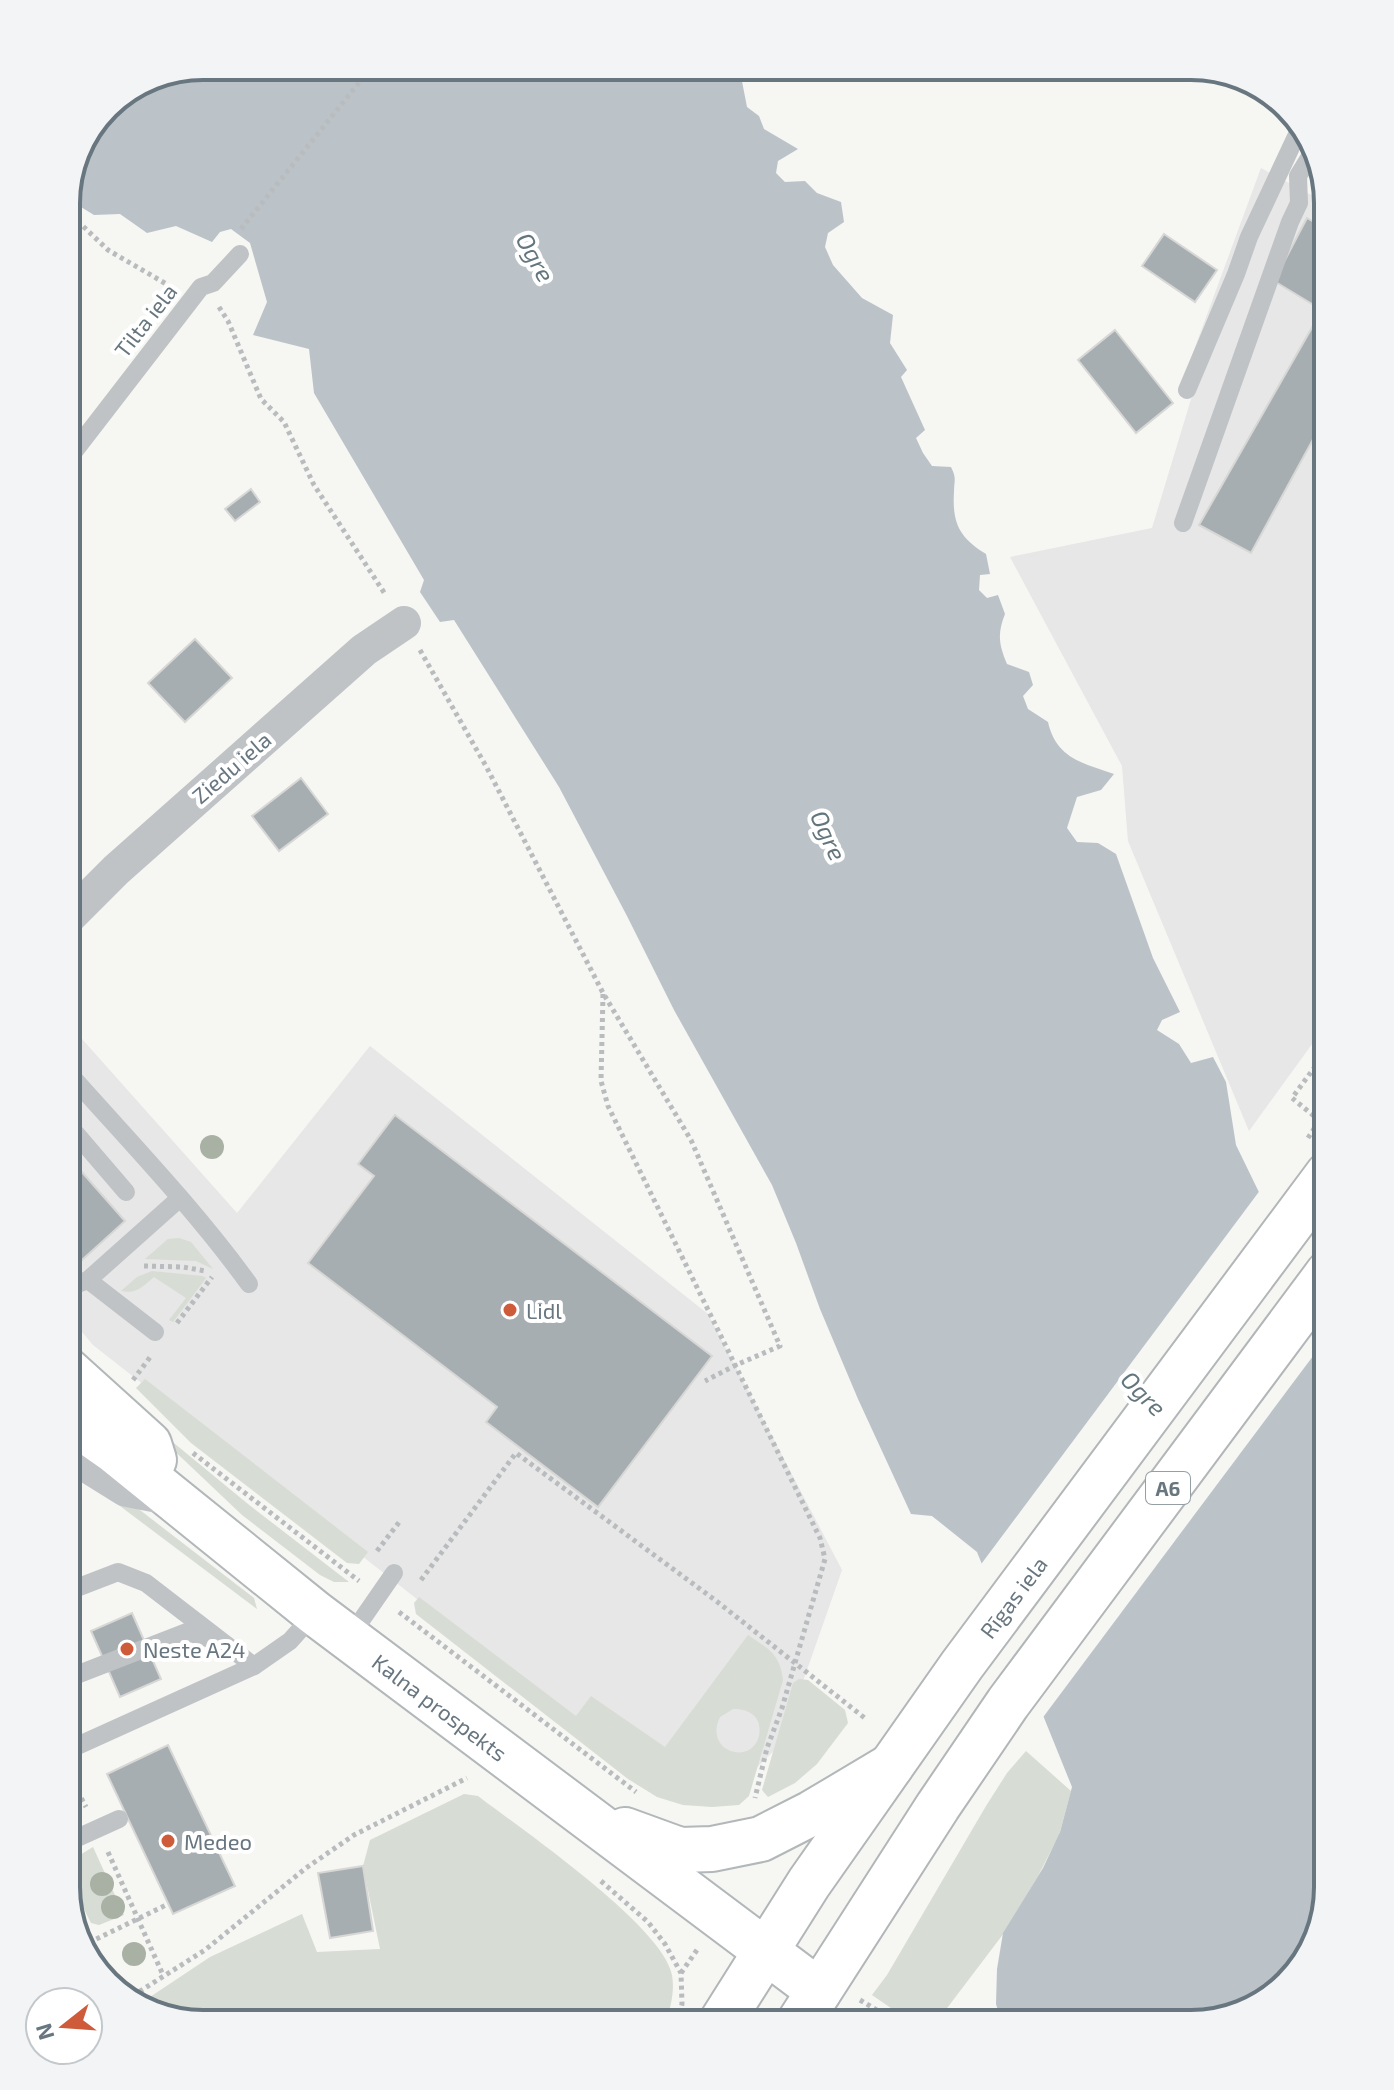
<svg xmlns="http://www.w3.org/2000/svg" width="1394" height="2090" font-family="'Exo 2',sans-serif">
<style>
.built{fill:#e6e7e6}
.green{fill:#d7dcd4;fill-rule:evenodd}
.water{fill:#bbc3c8}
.pier{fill:#f6f6f3}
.building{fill:#a7aeb2;stroke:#d7d7d5;stroke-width:2}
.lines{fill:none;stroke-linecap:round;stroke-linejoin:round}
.secondary-casing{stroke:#b2b7ba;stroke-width:48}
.trunk-casing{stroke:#b2b6b8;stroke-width:48}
.path{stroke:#b9bcbe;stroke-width:5;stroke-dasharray:4 4;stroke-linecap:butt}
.service{stroke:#bfc3c6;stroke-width:18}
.minor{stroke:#bfc3c6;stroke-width:34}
.tertiary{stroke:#bfc3c6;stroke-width:42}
.secondary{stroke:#fff;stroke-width:44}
.trunk{stroke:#fff;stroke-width:44}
.tree{fill:#a9b1a5}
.poi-dot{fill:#ce5b3a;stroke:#fff;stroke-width:3}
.labels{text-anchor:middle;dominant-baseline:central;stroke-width:8;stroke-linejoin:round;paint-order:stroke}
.shield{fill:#fff;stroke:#959fa6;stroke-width:2}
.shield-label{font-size:20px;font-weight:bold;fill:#687680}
.street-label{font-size:22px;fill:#687680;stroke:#fff}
.poi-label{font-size:22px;fill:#687680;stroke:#fff;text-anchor:start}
.water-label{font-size:24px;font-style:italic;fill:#64767d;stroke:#fff}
.rim{fill:none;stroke:#687680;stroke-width:4}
</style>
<rect width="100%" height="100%" fill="#f6f6f3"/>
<!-- built -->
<g class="built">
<polygon points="1261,168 1328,204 1328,1022 1249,1131 1128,841 1122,766 1010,557 1152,528 1192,396 1180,388"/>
<polygon points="66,1021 237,1213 370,1046 708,1314 842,1570 781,1744 747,1777 663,1792 93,1345 66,1313"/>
</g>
<!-- green -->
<g class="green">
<polygon points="179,1238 191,1242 213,1269 196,1261 145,1259 168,1239"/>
<path d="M152,1271l50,5 4,2 -33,44 -4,-2 17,-22 -32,-21c-12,10 -17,17 -33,14l16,-14z"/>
<polygon points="145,1379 368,1552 359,1564 347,1563 191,1443 136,1388"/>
<polygon points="169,1439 248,1504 349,1582 334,1582 320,1575 242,1515 165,1442"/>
<polygon points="101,1480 254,1598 257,1609 88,1482"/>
<path d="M419,1597l157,119 15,-20 74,51 83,-112c20,14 32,18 35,45l-34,116 -10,9 -27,2 -29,-2 -26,-8 -29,-18 -212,-165 -2,-11zM733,1709c8,0 17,1 23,9 4,5 4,12 3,18 -8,31 -56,15 -39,-19z"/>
<polygon points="799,1679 808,1680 845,1710 848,1723 817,1764 795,1783 768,1797 762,1790 793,1683"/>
<polygon points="1026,1751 1071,1791 1059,1835 1038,1876 1004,1933 935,2024 914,2024 872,1995 887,1975 986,1806 1007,1773"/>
<path d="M464,1794l14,2c43,33 185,130 194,179 3,17 -2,33 -6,49h-471l-52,-18 -2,-3 69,-46 92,-43 15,38 63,-3 -17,-83 7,-26z"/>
<polygon points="93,1847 124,1915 99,1925 91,1923 66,1873 67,1863"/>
</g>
<!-- water -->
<path class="water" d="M740,71l7,36 12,9 5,13 34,20 -20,12 -2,12 9,9 20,-1 12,12 24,9 3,20 -16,11 -3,14 8,18 29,33 31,17 -3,28 17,27 -6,7 24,53 -9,8 7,15 9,13 19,1c6,12 3,13 3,25 -2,32 6,46 32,62l4,20 -10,1 -1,15 8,8 11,-3 7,19c-8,20 -6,31 2,50l22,8 4,13 -10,11 5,13 20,13c8,36 34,41 66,52l-13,16 -24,7 -10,31 10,14 21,1 18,11 37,104 27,54 -18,8 -5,10 22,14 12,19 22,-6 13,25 10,63 92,189v553l-19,69 -50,50 -68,18h-189l-6,-20 1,-35 6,-36 40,-65 17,-36 12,-45 -95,-235 -45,-36 -21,-2 -53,-115 -38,-90 -24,-66 -24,-58 -98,-175 -47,-94 -68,-129 -105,-167 -14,2 -20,-30 4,-12 -110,-187 -5,-44 -56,-14 14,-33 -17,-59 -19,-14 -11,3 -8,10 -36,-16 -29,7 -27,-19 -26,1 -18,-11 -9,-11 40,-87 44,-30z"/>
<!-- pier -->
<polygon class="pier" points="1261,1189 1328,1325 1328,1336 1041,1720 979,1567"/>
<!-- building -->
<g class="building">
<polygon points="1307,218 1328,230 1328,412 1251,553 1199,525 1322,310 1274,281"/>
<polygon points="1164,234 1217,270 1195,302 1142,266"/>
<polygon points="1115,330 1173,403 1136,433 1078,360"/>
<polygon points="251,489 260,502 235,521 225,509"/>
<polygon points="195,639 232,678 185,722 148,683"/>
<polygon points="301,778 328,814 279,851 252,816"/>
<polygon points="395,1115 712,1356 598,1507 486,1422 497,1407 308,1263 374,1176 358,1164"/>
<polygon points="66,1154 125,1221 72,1269 66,1262"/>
<polygon points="132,1613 161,1679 120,1697 91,1631"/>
<polygon points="168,1745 235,1886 173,1914 107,1774"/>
<polygon points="363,1866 373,1931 330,1938 318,1873"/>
</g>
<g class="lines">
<!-- secondary casing -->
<g class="secondary-casing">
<g id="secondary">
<polyline points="66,1369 149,1444 154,1460"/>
<polyline points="66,1417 113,1450 315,1613 819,1991"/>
<polyline points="625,1830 680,1850 712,1849 761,1839 812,1813 891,1766"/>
</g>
</g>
<!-- trunk casing -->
<g class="trunk-casing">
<g id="trunk">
<polyline points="720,2024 809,1883 962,1665 1328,1174"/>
<polyline points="798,2024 938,1806 1008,1703 1328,1273"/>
</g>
</g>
<!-- path -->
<g class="path">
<polyline points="66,210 108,250 168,285"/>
<polyline points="241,229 366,74"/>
<polyline points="219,307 228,321 261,399 284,422 314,485 385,594"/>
<polyline points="420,650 487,768 603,993 691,1140 780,1346 736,1365 705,1381"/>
<polyline points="603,994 601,1081 608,1106 820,1538 825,1559 782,1708 767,1748 755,1798"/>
<polyline points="1320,1121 1292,1098 1328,1049"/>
<polyline points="1308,1138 1328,1107"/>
<polyline points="144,1266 183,1267 205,1271"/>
<polyline points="177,1323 212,1277"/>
<polyline points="133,1380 151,1356"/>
<polyline points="193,1453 359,1581"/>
<polyline points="377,1551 400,1521"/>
<polyline points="421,1580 516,1453 715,1600 866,1719"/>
<polyline points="399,1612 636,1792"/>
<polyline points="70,1777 86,1807"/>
<polyline points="108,1852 163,1975"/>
<polyline points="601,1881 648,1922 665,1944 681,1973 682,2004 677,2024"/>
<polyline points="82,1946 168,1904"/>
<polyline points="681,1973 699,1947"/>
<polyline points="126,2000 205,1950 306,1868 354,1835 467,1778"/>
<polyline points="860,2000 900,2024"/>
<polyline points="854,2011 876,2024"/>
</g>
<!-- service -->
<g class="service">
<polyline points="1187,390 1236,274 1249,237 1301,126"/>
<polyline points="66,462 201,287 213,283 240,254"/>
<polyline points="1183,523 1290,222 1299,203 1298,176 1314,150"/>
<path d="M66,1070c62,70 128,138 183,214"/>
<polyline points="66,1122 126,1192"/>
<polyline points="88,1280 155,1332"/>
<polyline points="66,1285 69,1287 88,1280 180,1198"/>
<polyline points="66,1592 118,1572 146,1583 254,1666"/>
<polyline points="349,1638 394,1573"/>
<polyline points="66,1679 187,1632 213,1640"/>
<polyline points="66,1751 254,1666 290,1641 315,1613"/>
<polyline points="66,1843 119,1819"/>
</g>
<!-- minor -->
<polyline class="minor" points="66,920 116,870 364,650 404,623"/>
<!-- tertiary -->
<polyline class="tertiary" points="66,1448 127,1486 158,1492"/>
<!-- secondary -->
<use href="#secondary" class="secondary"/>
<!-- trunk -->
<use href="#trunk" class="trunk"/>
</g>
<!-- trees -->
<g class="tree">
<circle cx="212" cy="1147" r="12"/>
<circle cx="102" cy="1884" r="12"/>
<circle cx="113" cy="1907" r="12"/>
<circle cx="134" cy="1954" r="12"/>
</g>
<!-- markers -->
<g class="poi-dot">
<circle cx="510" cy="1310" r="8"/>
<circle cx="127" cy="1649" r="8"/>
<circle cx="168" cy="1841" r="8"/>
</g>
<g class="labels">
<!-- shield labels -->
<rect class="shield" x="1146" y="1472" width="44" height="32" rx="6"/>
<g class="shield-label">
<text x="1168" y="1488">A6</text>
</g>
<!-- street labels -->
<g class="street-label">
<text transform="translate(145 320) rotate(-52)">Tilta iela</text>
<text transform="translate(231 767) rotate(-41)">Ziedu iela</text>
<text transform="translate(1013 1597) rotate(-53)">Rīgas iela</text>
<text transform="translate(440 1707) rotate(37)">Kalna prospekts</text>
</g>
<!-- poi labels -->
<g class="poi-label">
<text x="526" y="1310">Lidl</text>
<text x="143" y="1649">Neste A24</text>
<text x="184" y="1841">Medeo</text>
</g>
<!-- water labels -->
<g class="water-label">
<text transform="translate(536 257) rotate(61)">Ogre</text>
<text transform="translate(829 835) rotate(65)">Ogre</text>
<text transform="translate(1144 1393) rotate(45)">Ogre</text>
</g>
</g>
<!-- crop -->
<path d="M0 0H1394V2090H0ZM203 80H1191A123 123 0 0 1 1314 203V1887A123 123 0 0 1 1191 2010H203A123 123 0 0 1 80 1887V203A123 123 0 0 1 203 80Z" fill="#f3f4f5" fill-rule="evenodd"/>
<path class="rim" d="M203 80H1191A123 123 0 0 1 1314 203V1887A123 123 0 0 1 1191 2010H203A123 123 0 0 1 80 1887V203A123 123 0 0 1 203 80Z"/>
<!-- north arrow -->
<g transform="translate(64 2026) rotate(253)"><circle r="38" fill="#ffffff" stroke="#c3c8cc" stroke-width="2"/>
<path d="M0-6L14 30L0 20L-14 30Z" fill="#ce5b3a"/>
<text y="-12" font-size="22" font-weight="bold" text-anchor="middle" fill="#687680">N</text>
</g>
</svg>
